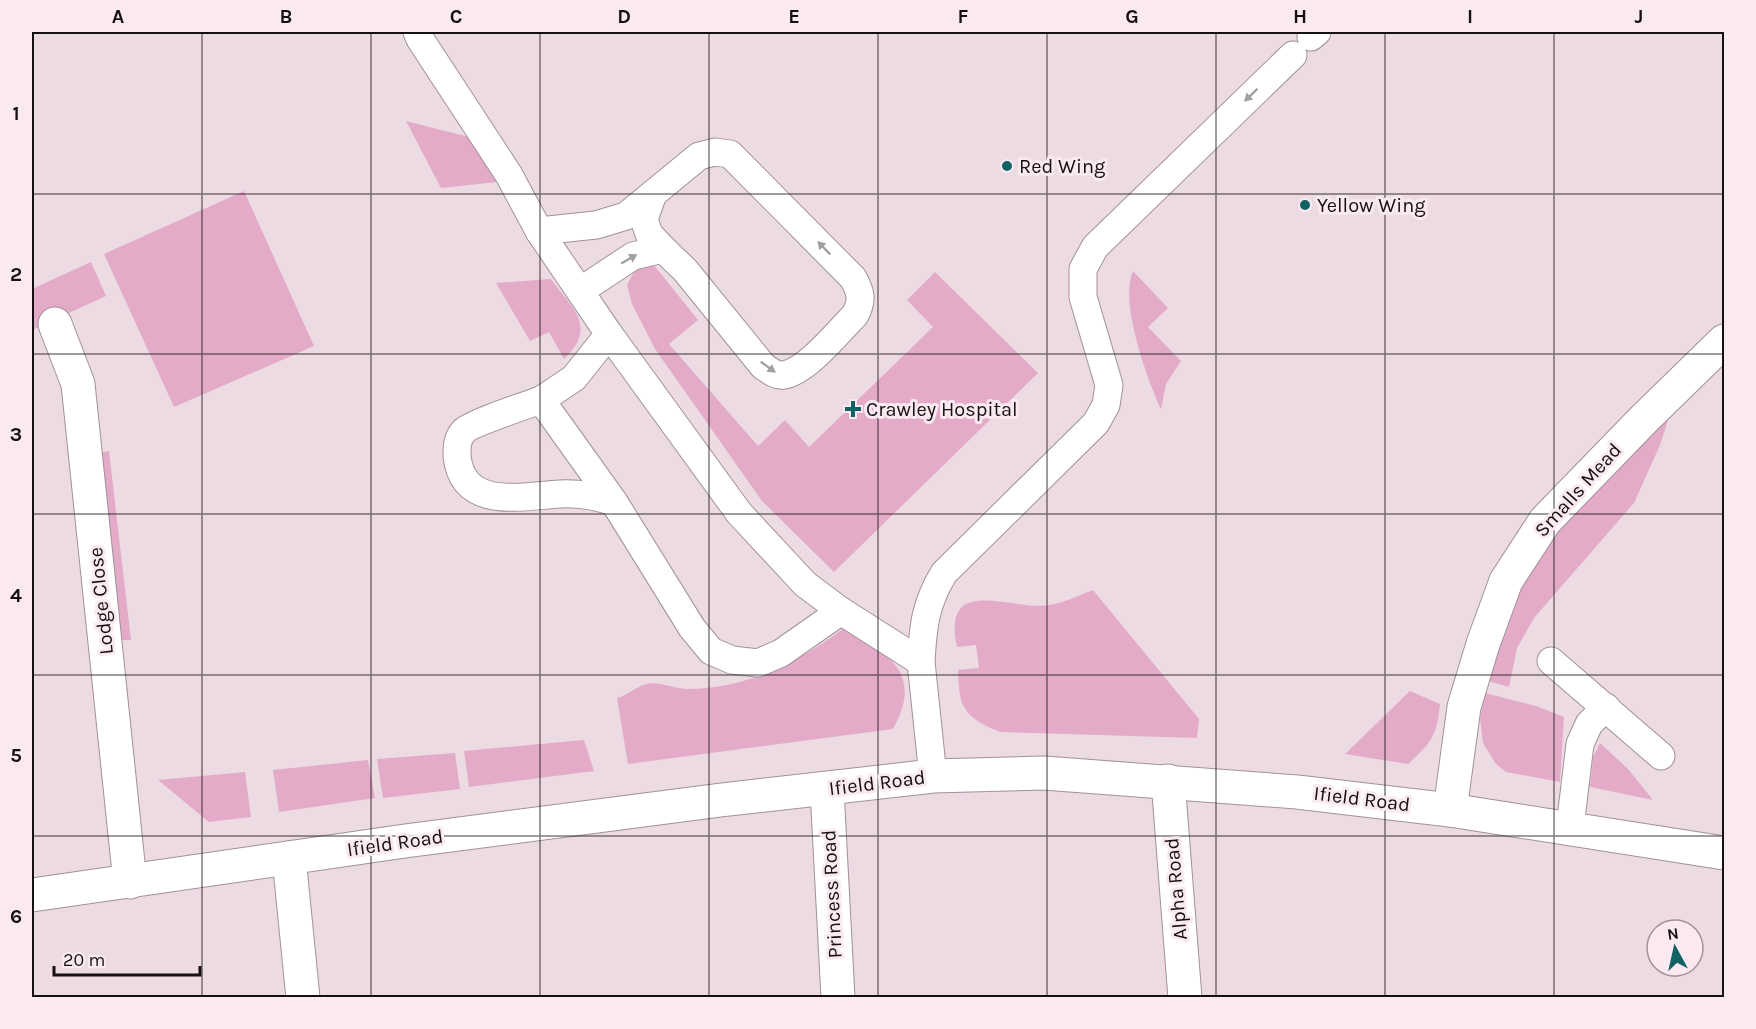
<svg xmlns="http://www.w3.org/2000/svg" width="1756" height="1029" font-family="Karla,sans-serif">
<style>
.green{fill:#e4abc8}
.lines{fill:none;stroke-linecap:round;stroke-linejoin:round}
.service-casing{stroke:#a19199;stroke-width:29}
.minor-casing{stroke:#a19199;stroke-width:35}
.service{stroke:#fff;stroke-width:27}
.minor{stroke:#fff;stroke-width:33}
.oneway{fill:#a29fa1}
.grid{fill:none;stroke:#161013;stroke-width:1.5;stroke-opacity:0.55}
.poi-dot{fill:#116264;stroke:#fae9f1;stroke-width:2}
.labels{text-anchor:middle;dominant-baseline:central;stroke-width:6;stroke-linejoin:round;paint-order:stroke}
.poi-label{font-size:20px;fill:#161013;stroke:#fae9f1;text-anchor:start}
.street-label{font-size:20px;fill:#161013;stroke:#fae9f1}
.neatline{fill:none;stroke:#161013;stroke-width:2}
.grid-label{font-size:20px;text-anchor:middle;font-weight:bold;fill:#161013}
</style>
<rect width="100%" height="100%" fill="#ecdbe3"/>
<!-- green -->
<g class="green">
<polygon points="406,121 469,137 497,182 441,188"/>
<polygon points="244,191 314,346 174,407 104,254"/>
<polygon points="649,259 698,320 669,344 758,446 785,420 809,447 933,327 907,300 935,272 1038,373 834,572 762,501 655,349 632,304 627,285 634,272"/>
<polygon points="91,262 106,296 32,330 32,289"/>
<path d="M1133,271l35,37 -20,19 33,34 -15,23 -5,25c-14,-31 -42,-107 -28,-138z"/>
<path d="M551,279c22,31 47,47 13,80l-15,-27 -19,9 -34,-58z"/>
<path d="M1672,408l-12,37 -26,58 -100,115 -17,30 -8,39 -21,-6c10,-36 20,-75 40,-107 38,-62 94,-113 144,-166z"/>
<polygon points="109,451 131,640 121,640 99,453"/>
<path d="M1093,590l106,129 -2,19 -197,-6c-36,-15 -41,-23 -42,-62l21,-2 -3,-23 -19,2c-16,-75 56,-35 92,-42 15,-2 30,-10 44,-15z"/>
<path d="M844,628c45,25 80,46 49,101l-265,35 -11,-66c11,-3 19,-11 29,-14 12,-3 29,5 41,5 59,0 112,-27 157,-61z"/>
<path d="M1410,691l30,13c-3,32 -9,39 -32,60l-63,-10z"/>
<polygon points="1485,693 1536,706 1564,717 1560,782 1506,772 1496,764 1483,743 1480,719"/>
<polygon points="584,740 594,771 469,787 464,751"/>
<polygon points="1600,743 1628,769 1653,800 1590,787 1593,757"/>
<polygon points="455,753 460,789 383,798 377,759"/>
<polygon points="368,760 375,798 279,812 273,770"/>
<polygon points="245,772 251,817 209,822 158,780"/>
</g>
<g class="lines">
<!-- service casing -->
<g class="service-casing">
<g id="service">
<polyline points="417,32 420,39 509,175 539,231 609,334 739,513 805,584 841,611 921,662 933,776"/>
<polyline points="1311,37 1317,32"/>
<polyline points="653,194 644,219 649,234 663,249"/>
<path d="M539,231l57,-6 30,-9 73,-60 16,-4 15,2 123,124c8,14 10,22 2,37 -16,16 -48,56 -71,60 -8,1 -14,-4 -21,-9l-78,-96 -22,-21 -30,7 -53,35"/>
<polyline points="609,334 574,378 541,400 614,502 692,628 711,651 732,660 758,663 781,653 841,611"/>
<path d="M541,400c-14,5 -69,23 -77,31 -7,7 -7,16 -7,25 6,55 65,40 103,38 19,-1 36,2 54,8"/>
<polyline points="1551,661 1661,756"/>
<path d="M921,662c2,-35 4,-58 23,-89l152,-150 10,-18 3,-20 -26,-88v-28l12,-22 198,-192"/>
<polyline points="1570,827 1580,744 1589,724 1606,707"/>
</g>
</g>
<!-- minor casing -->
<g class="minor-casing">
<g id="minor">
<polyline points="55,324 78,384 130,882"/>
<polyline points="1168,781 1185,998"/>
<polyline points="827,790 838,998"/>
<polyline points="1450,810 1464,707 1483,644 1506,581 1545,521 1643,420 1724,341"/>
<polyline points="289,858 303,998"/>
<polyline points="32,895 405,841 721,800 933,776 1044,773 1297,792 1450,810 1724,853"/>
</g>
</g>
<!-- service -->
<use href="#service" class="service"/>
<!-- minor -->
<use href="#minor" class="minor"/>
</g>
<!-- one-way arrows -->
<defs><path id="oneway-solid" d="M-6-.8H1V-3.2L6.5 0L1 3.2V.8H-6Z" transform="scale(1.5)"/></defs>
<g class="oneway">
<use href="#oneway-solid" transform="translate(1251 95) rotate(136)"/>
<use href="#oneway-solid" transform="translate(824 248) rotate(-134)"/>
<use href="#oneway-solid" transform="translate(629 259) rotate(-30)"/>
<use href="#oneway-solid" transform="translate(768 367) rotate(36)"/>
</g>
<!-- grid -->
<path class="grid" d="M202,32v966M371,32v966M540,32v966M709,32v966M878,32v966M1047,32v966M1216,32v966M1385,32v966M1554,32v966M32,194h1692M32,354h1692M32,514h1692M32,675h1692M32,836h1692"/>
<!-- markers -->
<g class="poi-dot">
<circle cx="1007" cy="166" r="6"/>
<circle cx="1305" cy="205" r="6"/>
<path d="M850 400h6v6h6v6h-6v6h-6v-6h-6v-6h6z"/>
</g>
<g class="labels">
<!-- poi labels -->
<g class="poi-label">
<text x="1019" y="166">Red Wing</text>
<text x="1317" y="205">Yellow Wing</text>
<text x="866" y="409">Crawley Hospital</text>
</g>
<!-- street labels -->
<g class="street-label">
<text transform="translate(1578 490) rotate(-48)">Smalls Mead</text>
<text transform="translate(101 601) rotate(-96)">Lodge Close</text>
<text transform="translate(877 783) rotate(-7)">Ifield Road</text>
<text transform="translate(1362 799) rotate(7)">Ifield Road</text>
<text transform="translate(395 843) rotate(-8)">Ifield Road</text>
<text transform="translate(1176 889) rotate(-95)">Alpha Road</text>
<text transform="translate(832 894) rotate(-93)">Princess Road</text>
</g>
</g>
<!-- border -->
<rect width="1756" height="1029" fill="none" stroke="#fae9f1" stroke-width="66"/>
<!-- north arrow -->
<g transform="translate(1675 948) rotate(352)"><circle r="28" fill="#fae9f1" stroke="#9f9298" stroke-width="1.5"/>
<path d="M0-4.5L10 22L0 15L-10 22Z" fill="#116264"/>
<text y="-9" font-size="16" font-weight="bold" text-anchor="middle" fill="#161013">N</text>
</g>
<!-- scale -->
<path d="M54 966v9h146v-9" fill="none" stroke="#161013" stroke-width="3"/>
<text x="63" y="966" font-size="18" fill="#161013" stroke="#fae9f1" stroke-width="4.5" paint-order="stroke">20 m</text>
<rect x="33" y="33" width="1690" height="963" class="neatline"/>
<g class="grid-label">
<text x="118" y="23">A</text>
<text x="286" y="23">B</text>
<text x="456" y="23">C</text>
<text x="624" y="23">D</text>
<text x="794" y="23">E</text>
<text x="963" y="23">F</text>
<text x="1132" y="23">G</text>
<text x="1300" y="23">H</text>
<text x="1470" y="23">I</text>
<text x="1639" y="23">J</text>
<text x="16" y="120">1</text>
<text x="16" y="281">2</text>
<text x="16" y="441">3</text>
<text x="16" y="602">4</text>
<text x="16" y="762">5</text>
<text x="16" y="923">6</text>
</g>
</svg>
